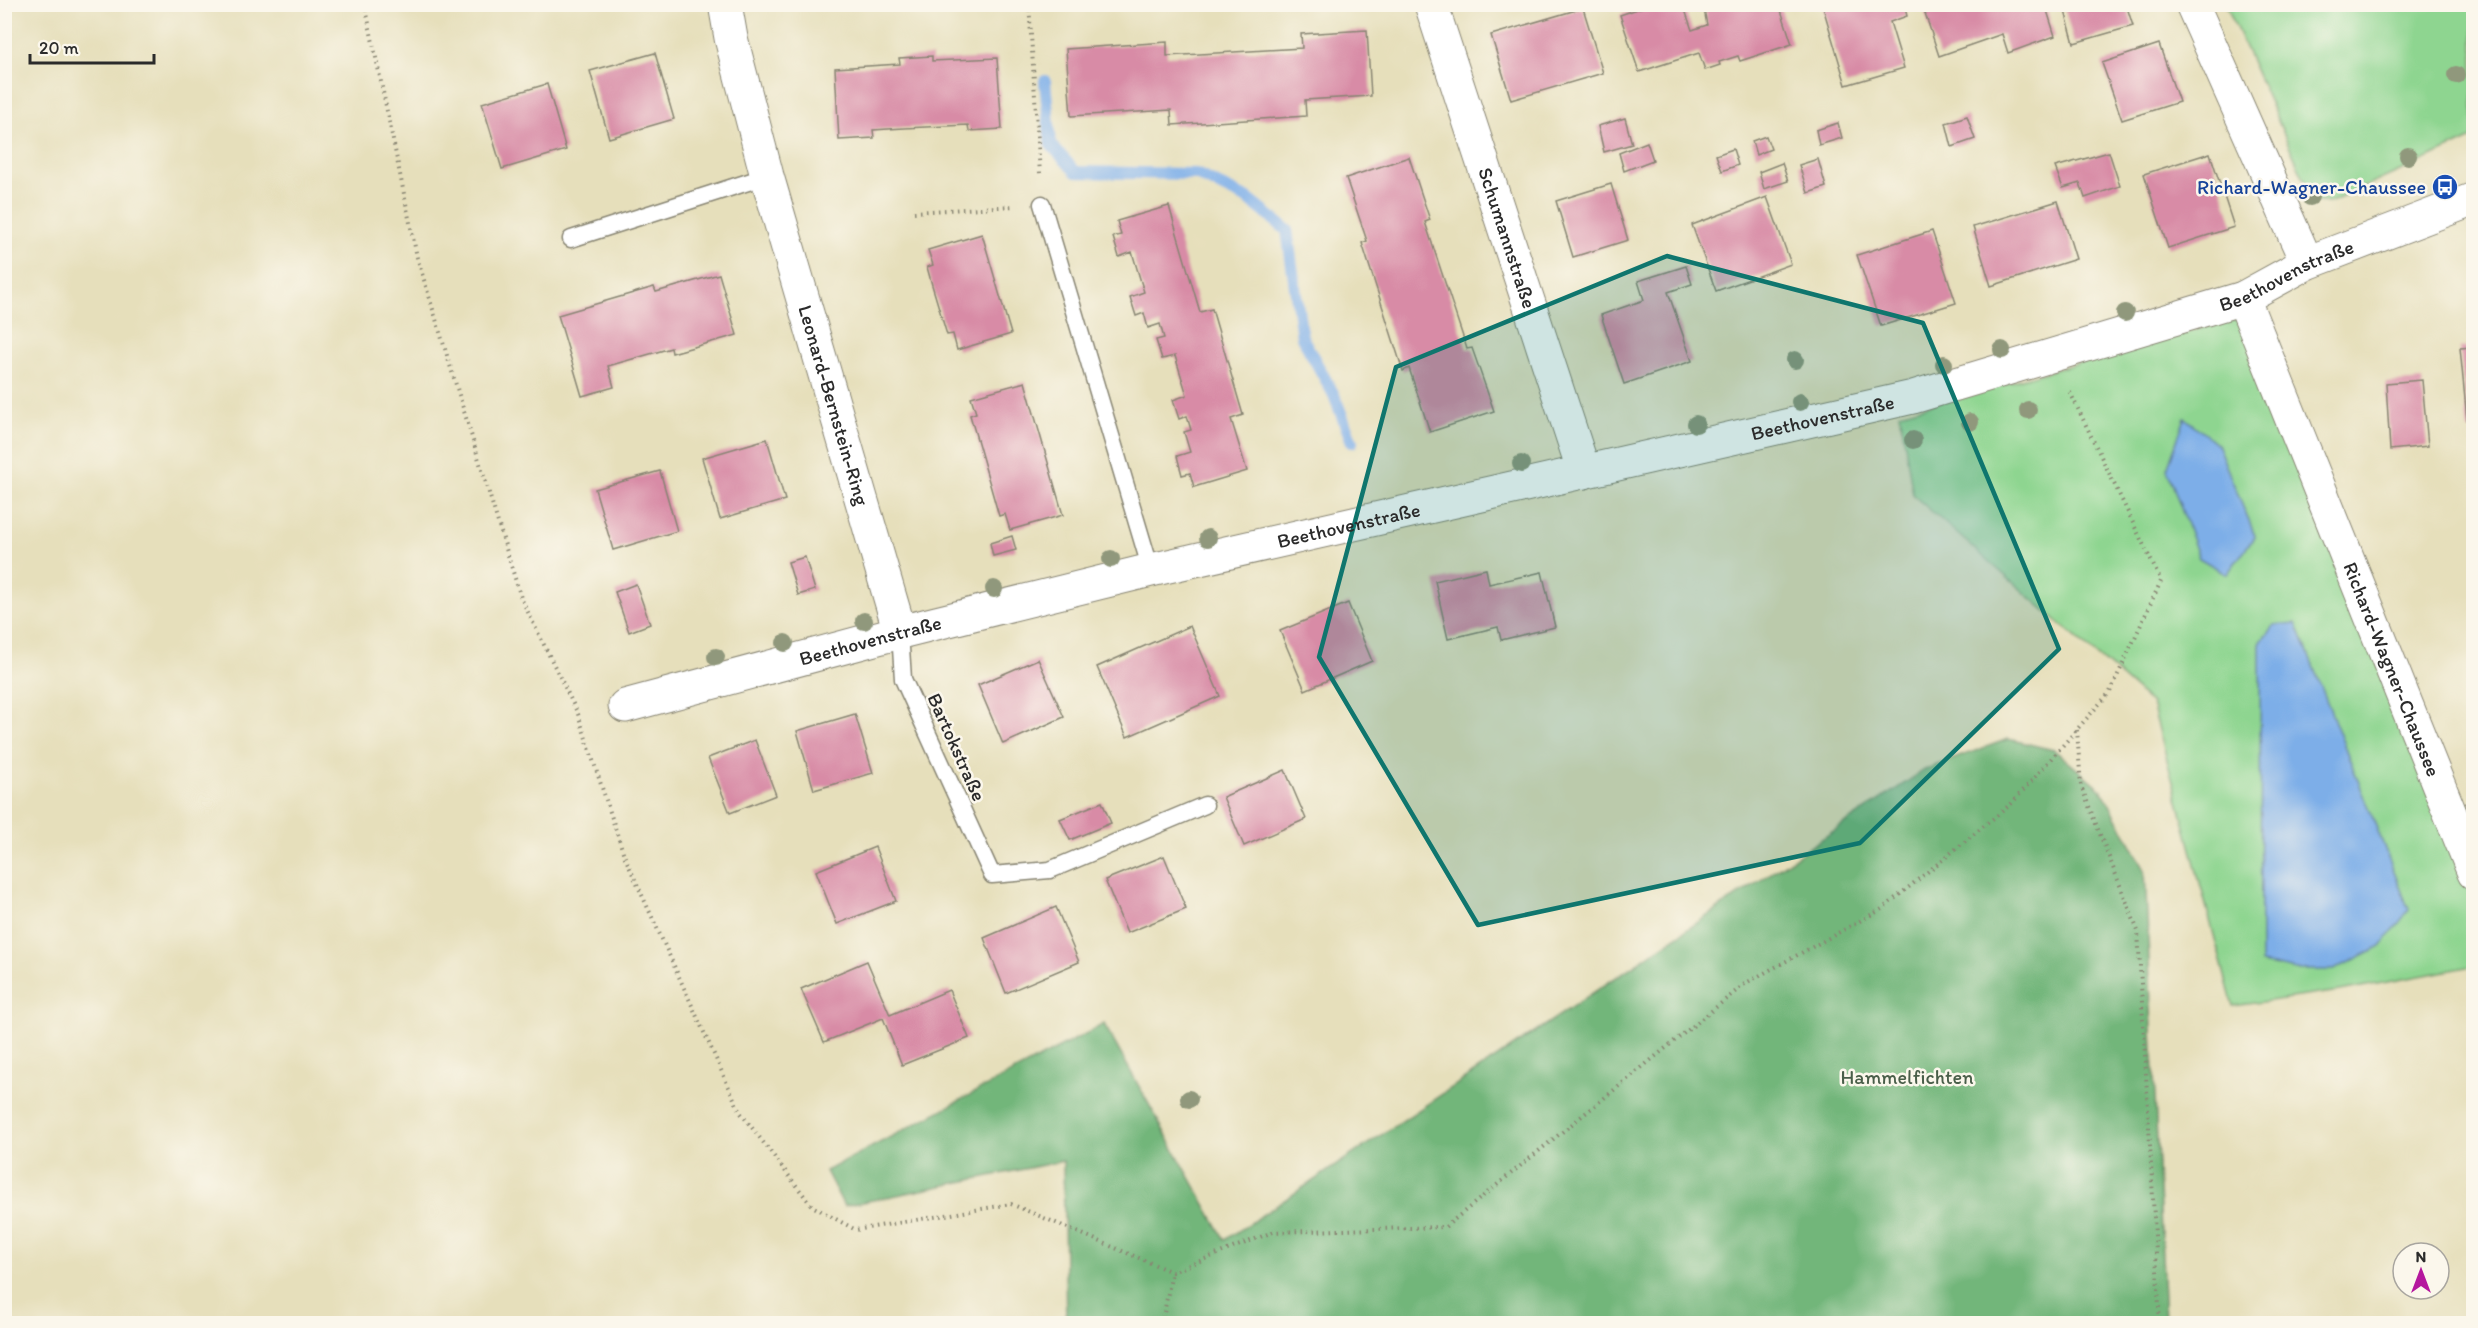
<svg xmlns="http://www.w3.org/2000/svg" width="2478" height="1328" font-family="Itim,sans-serif">
<style>
.green{fill:#8ed590;stroke:#5c805e;stroke-width:1.5}
.forest{fill:#72b67a;stroke:#4e7052;stroke-width:1.5}
.water{fill:#7daee8;stroke:#546c8a;stroke-width:1.5}
.lines{fill:none;stroke-linecap:round;stroke-linejoin:round}
.stream{stroke:#7daee8;stroke-width:12}
.building{fill:#d88ba6}
.lane-casing{stroke:#888573;stroke-width:19}
.street-casing{stroke:#888573;stroke-width:35}
.path{stroke:#888573;stroke-width:4;stroke-dasharray:1.5 4.5;stroke-linecap:butt}
.lane{stroke:#fff;stroke-width:16}
.street{stroke:#fff;stroke-width:33}
.tree{fill:#90987c}
.marked{fill:#0f766e;fill-opacity:0.2;stroke:#0f766e;stroke-width:4.5;stroke-linejoin:round}
.labels{text-anchor:middle;dominant-baseline:central;stroke-width:5;stroke-linejoin:round;paint-order:stroke}
.transit-label{font-size:20px;fill:#164399;stroke:#fbf7ec;text-anchor:end}
.street-label{font-size:20px;fill:#2b2b2b;stroke:#fbf7ec}
.park-label{font-size:20px;fill:#495e49;stroke:#fbf7ec}
</style>
<rect width="100%" height="100%" fill="#fbf7ec"/>
<filter id="ink" filterUnits="userSpaceOnUse"><feTurbulence type="fractalNoise" baseFrequency=".0167" numOctaves="2"/><feDisplacementMap in="SourceGraphic" scale="12" xChannelSelector="R" yChannelSelector="G"/><feConvolveMatrix kernelMatrix="1 2 1 2 8 2 1 2 1" color-interpolation-filters="sRGB"/></filter>
<filter id="wash" filterUnits="userSpaceOnUse"><feTurbulence type="fractalNoise" baseFrequency=".008" numOctaves="4" result="noise"/><feDisplacementMap in="SourceGraphic" scale="24" xChannelSelector="R" yChannelSelector="G"/><feGaussianBlur stdDeviation="1.35" result="paint"/><feColorMatrix in="noise" values="0 0 0 0 0 0 0 0 0 0 0 0 0 0 0 0 0 1.4 0 .05"/><feComposite in="paint" operator="in"/></filter>
<g filter="url(#wash)">
<rect width="100%" height="100%" fill="#e6dfbb"/>
<!-- green -->
<g class="green">
<polygon points="2226,5 2473,5 2473,138 2329,203 2314,201"/>
<polygon points="2242,317 2473,902 2473,966 2340,991 2233,1006 2152,704 1913,495 1900,413"/>
</g>
<!-- forest -->
<polygon class="forest" points="2008,739 2054,750 2102,790 2145,870 2165,1323 1066,1323 1063,1161 844,1206 826,1171 1104,1024 1225,1240 1926,769"/>
<!-- water -->
<g class="water">
<polygon points="2185,418 2217,444 2255,536 2227,574 2199,558 2167,469"/>
<polygon points="2296,623 2409,910 2381,946 2334,970 2296,970 2261,963 2260,643 2274,625"/>
</g>
<g class="lines">
<!-- stream -->
<polyline class="stream" points="1045,81 1051,145 1076,172 1196,174 1248,199 1287,230 1302,337 1334,395 1352,442"/>
</g>
<g id="blocks">
<!-- building -->
<g class="building">
<polygon points="1652,4 1683,4 1692,30 1707,25 1703,4 1779,4 1792,44 1740,61 1738,56 1719,62 1720,65 1705,70 1699,53 1639,72 1620,15"/>
<polygon points="1822,4 1904,4 1907,16 1890,22 1904,68 1846,85"/>
<polygon points="1922,4 2045,4 2055,36 2008,53 2002,34 1939,56"/>
<polygon points="2063,4 2126,4 2133,26 2074,43"/>
<polygon points="1583,8 1603,73 1511,100 1491,35"/>
<polygon points="1367,30 1371,96 1305,100 1306,116 1172,125 1171,110 1071,116 1066,49 1167,42 1167,56 1302,48 1301,34"/>
<polygon points="2159,44 2179,102 2122,120 2102,63"/>
<polygon points="655,53 674,119 609,138 590,71"/>
<polygon points="932,56 932,61 997,58 1002,129 969,131 968,125 904,128 873,130 874,138 839,140 835,68 900,64 899,58"/>
<polygon points="547,84 566,150 502,169 482,103"/>
<polygon points="1967,116 1975,139 1952,147 1946,123"/>
<polygon points="1625,118 1632,144 1604,152 1598,126"/>
<polygon points="1838,123 1842,138 1819,145 1816,130"/>
<polygon points="1766,136 1771,149 1756,155 1752,141"/>
<polygon points="1647,142 1653,160 1624,171 1619,153"/>
<polygon points="1733,149 1738,165 1722,171 1716,155"/>
<polygon points="2109,152 2120,186 2085,198 2080,183 2063,188 2055,167"/>
<polygon points="2210,153 2234,227 2168,248 2144,174"/>
<polygon points="1409,157 1430,220 1425,222 1467,349 1472,348 1494,411 1430,432 1409,368 1403,371 1362,243 1367,241 1346,178"/>
<polygon points="1818,159 1826,187 1808,193 1799,165"/>
<polygon points="1782,163 1788,181 1764,189 1759,172"/>
<polygon points="1611,184 1628,240 1573,257 1556,201"/>
<polygon points="1767,197 1791,264 1716,291 1692,225"/>
<polygon points="2058,201 2076,259 1991,286 1973,227"/>
<polygon points="1169,206 1200,312 1212,309 1243,415 1231,419 1247,471 1194,487 1190,473 1182,475 1177,456 1190,452 1184,432 1191,430 1187,416 1179,419 1173,400 1187,395 1175,356 1162,359 1156,340 1164,338 1160,324 1148,328 1144,313 1136,316 1130,297 1144,292 1132,252 1119,257 1113,237 1121,235 1117,221"/>
<polygon points="1932,231 1956,303 1881,326 1857,255"/>
<polygon points="982,234 1011,334 957,350 953,334 947,335 932,285 927,267 933,265 928,250"/>
<polygon points="1686,266 1692,284 1668,292 1692,361 1624,384 1601,315 1644,300 1638,281"/>
<polygon points="719,274 737,335 672,353 671,348 608,366 614,387 582,396 558,315 654,287 656,292"/>
<polygon points="2474,347 2474,429 2468,430 2460,348"/>
<polygon points="2422,380 2428,446 2390,450 2386,383"/>
<polygon points="1025,382 1063,515 1010,530 1005,514 999,516 970,415 976,413 971,397"/>
<polygon points="767,439 785,500 720,519 702,458"/>
<polygon points="660,471 677,531 613,550 595,489"/>
<polygon points="1012,536 1016,550 993,556 990,543"/>
<polygon points="805,557 815,590 798,595 788,562"/>
<polygon points="1486,569 1489,584 1542,572 1555,627 1501,640 1498,627 1448,639 1435,581"/>
<polygon points="636,584 650,624 629,632 615,592"/>
<polygon points="1348,603 1372,661 1305,690 1280,631"/>
<polygon points="1190,626 1220,696 1127,737 1097,667"/>
<polygon points="1038,659 1064,717 1003,744 978,685"/>
<polygon points="855,714 873,773 814,790 797,731"/>
<polygon points="755,740 776,795 730,813 708,758"/>
<polygon points="1285,770 1306,819 1244,846 1223,797"/>
<polygon points="1102,802 1111,823 1070,840 1060,819"/>
<polygon points="875,847 896,901 837,924 816,871"/>
<polygon points="1164,856 1186,909 1127,933 1105,880"/>
<polygon points="1056,907 1079,962 1006,993 984,938"/>
<polygon points="867,961 890,1015 949,990 969,1038 902,1065 883,1018 824,1042 801,989"/>
</g>
</g>
</g>
<g filter="url(#ink)">
<use href="#blocks" fill-opacity="0" stroke="#888573" stroke-width="1.5"/>
<g class="lines">
<!-- lane casing -->
<g class="lane-casing">
<g id="lane">
<polyline points="1042,204 1151,570"/>
<polyline points="571,239 767,176"/>
<polyline points="900,632 903,679 992,875 1050,870 1205,805"/>
</g>
</g>
<!-- street casing -->
<g class="street-casing">
<g id="street">
<path id="s1" d="M725,4l6,34 36,138 133,456"/>
<path id="s2" d="M1431,4l153,468"/>
<polyline points="2192,4 2307,263"/>
<path id="s3" d="M2243,298l231,575"/>
<path id="s4" d="M625,706l275,-74 251,-62 762,-173 330,-99 64,-35 167,-64"/>
</g>
</g>
<!-- path -->
<g class="path">
<polyline points="365,4 417,257 521,598 578,714 624,855 740,1112 812,1206 856,1230 1011,1204 1172,1272 1273,1232 1445,1227 1746,983 1882,909 2011,804 2110,692 2161,581 2068,388"/>
<polyline points="1029,4 1040,174"/>
<polyline points="914,212 1014,206"/>
<polyline points="2077,730 2081,786 2138,931 2160,1324"/>
<polyline points="1162,1324 1172,1272"/>
</g>
<!-- lane -->
<use href="#lane" class="lane"/>
<!-- street -->
<use href="#street" class="street"/>
</g>
<!-- trees -->
<g class="tree">
<circle cx="2456" cy="75" r="9"/>
<circle cx="2408" cy="156" r="9"/>
<circle cx="2310" cy="197" r="9"/>
<circle cx="2125" cy="313" r="9"/>
<circle cx="2002" cy="350" r="9"/>
<circle cx="1795" cy="360" r="9"/>
<circle cx="1944" cy="364" r="9"/>
<circle cx="1800" cy="402" r="9"/>
<circle cx="2028" cy="410" r="9"/>
<circle cx="1970" cy="422" r="9"/>
<circle cx="1696" cy="424" r="9"/>
<circle cx="1913" cy="440" r="9"/>
<circle cx="1521" cy="464" r="9"/>
<circle cx="1208" cy="538" r="9"/>
<circle cx="1111" cy="559" r="9"/>
<circle cx="994" cy="589" r="9"/>
<circle cx="864" cy="621" r="9"/>
<circle cx="785" cy="643" r="9"/>
<circle cx="716" cy="657" r="9"/>
<circle cx="1189" cy="1099" r="9"/>
</g>
</g>
<!-- marked area -->
<path class="marked" d="M1667,256l256,67 136,326 -199,194 -382,82 -159,-268 77,-290z"/>
<!-- icons -->
<defs>
<g id="bus-disc" transform="scale(1.35)"><circle r="9.5" fill="#1a4fb4" stroke="#fbf7ec"/><path d="M-5-6H5V4H4V6H2V4H-2V6H-4V4H-5ZM-3.5-4V0h7V-4ZM-3.5 1.2v1.5H-2V1.2ZM2 1.2v1.5H3.5V1.2Z" fill="#fff"/></g>
</defs>
<g fill-rule="evenodd">
<use href="#bus-disc" x="2445" y="187"/>
</g>
<g class="labels">
<!-- transit labels -->
<g class="transit-label">
<text x="2426" y="187">Richard-Wagner-Chaussee</text>
</g>
<!-- street labels -->
<g class="street-label">
<text stroke="none"><textPath href="#s2" startOffset="246">Schumannstraße</textPath></text>
<text stroke="none"><textPath href="#s4" startOffset="1718">Beethovenstraße</textPath></text>
<text stroke="none"><textPath href="#s1" startOffset="416">Leonard-Bernstein-Ring</textPath></text>
<text stroke="none"><textPath href="#s4" startOffset="1232">Beethovenstraße</textPath></text>
<text stroke="none"><textPath href="#s4" startOffset="746">Beethovenstraße</textPath></text>
<text stroke="none"><textPath href="#s4" startOffset="254">Beethovenstraße</textPath></text>
<text stroke="none"><textPath href="#s3" startOffset="400">Richard-Wagner-Chaussee</textPath></text>
<text transform="translate(957 747) rotate(66)">Bartokstraße</text>
</g>
<!-- park labels -->
<g class="park-label">
<text x="1907" y="1077">Hammelfichten</text>
</g>
</g>
<!-- margin -->
<rect width="2478" height="1328" fill="none" stroke="#fbf7ec" stroke-width="24"/>
<!-- north arrow -->
<g transform="translate(2421 1271)"><circle r="28" fill="#fbf7ec" stroke="#a8a59f" stroke-width="1.5"/>
<path d="M0-4.5L10 22L0 15L-10 22Z" fill="#b5179e"/>
<text y="-9" font-size="16" font-weight="bold" text-anchor="middle" fill="#2b2b2b">N</text>
</g>
<!-- scale -->
<path d="M30 54v9h124v-9" fill="none" stroke="#2b2b2b" stroke-width="3"/>
<text x="39" y="54" font-size="18" fill="#2b2b2b" stroke="#fbf7ec" stroke-width="4.5" paint-order="stroke">20 m</text>
</svg>
